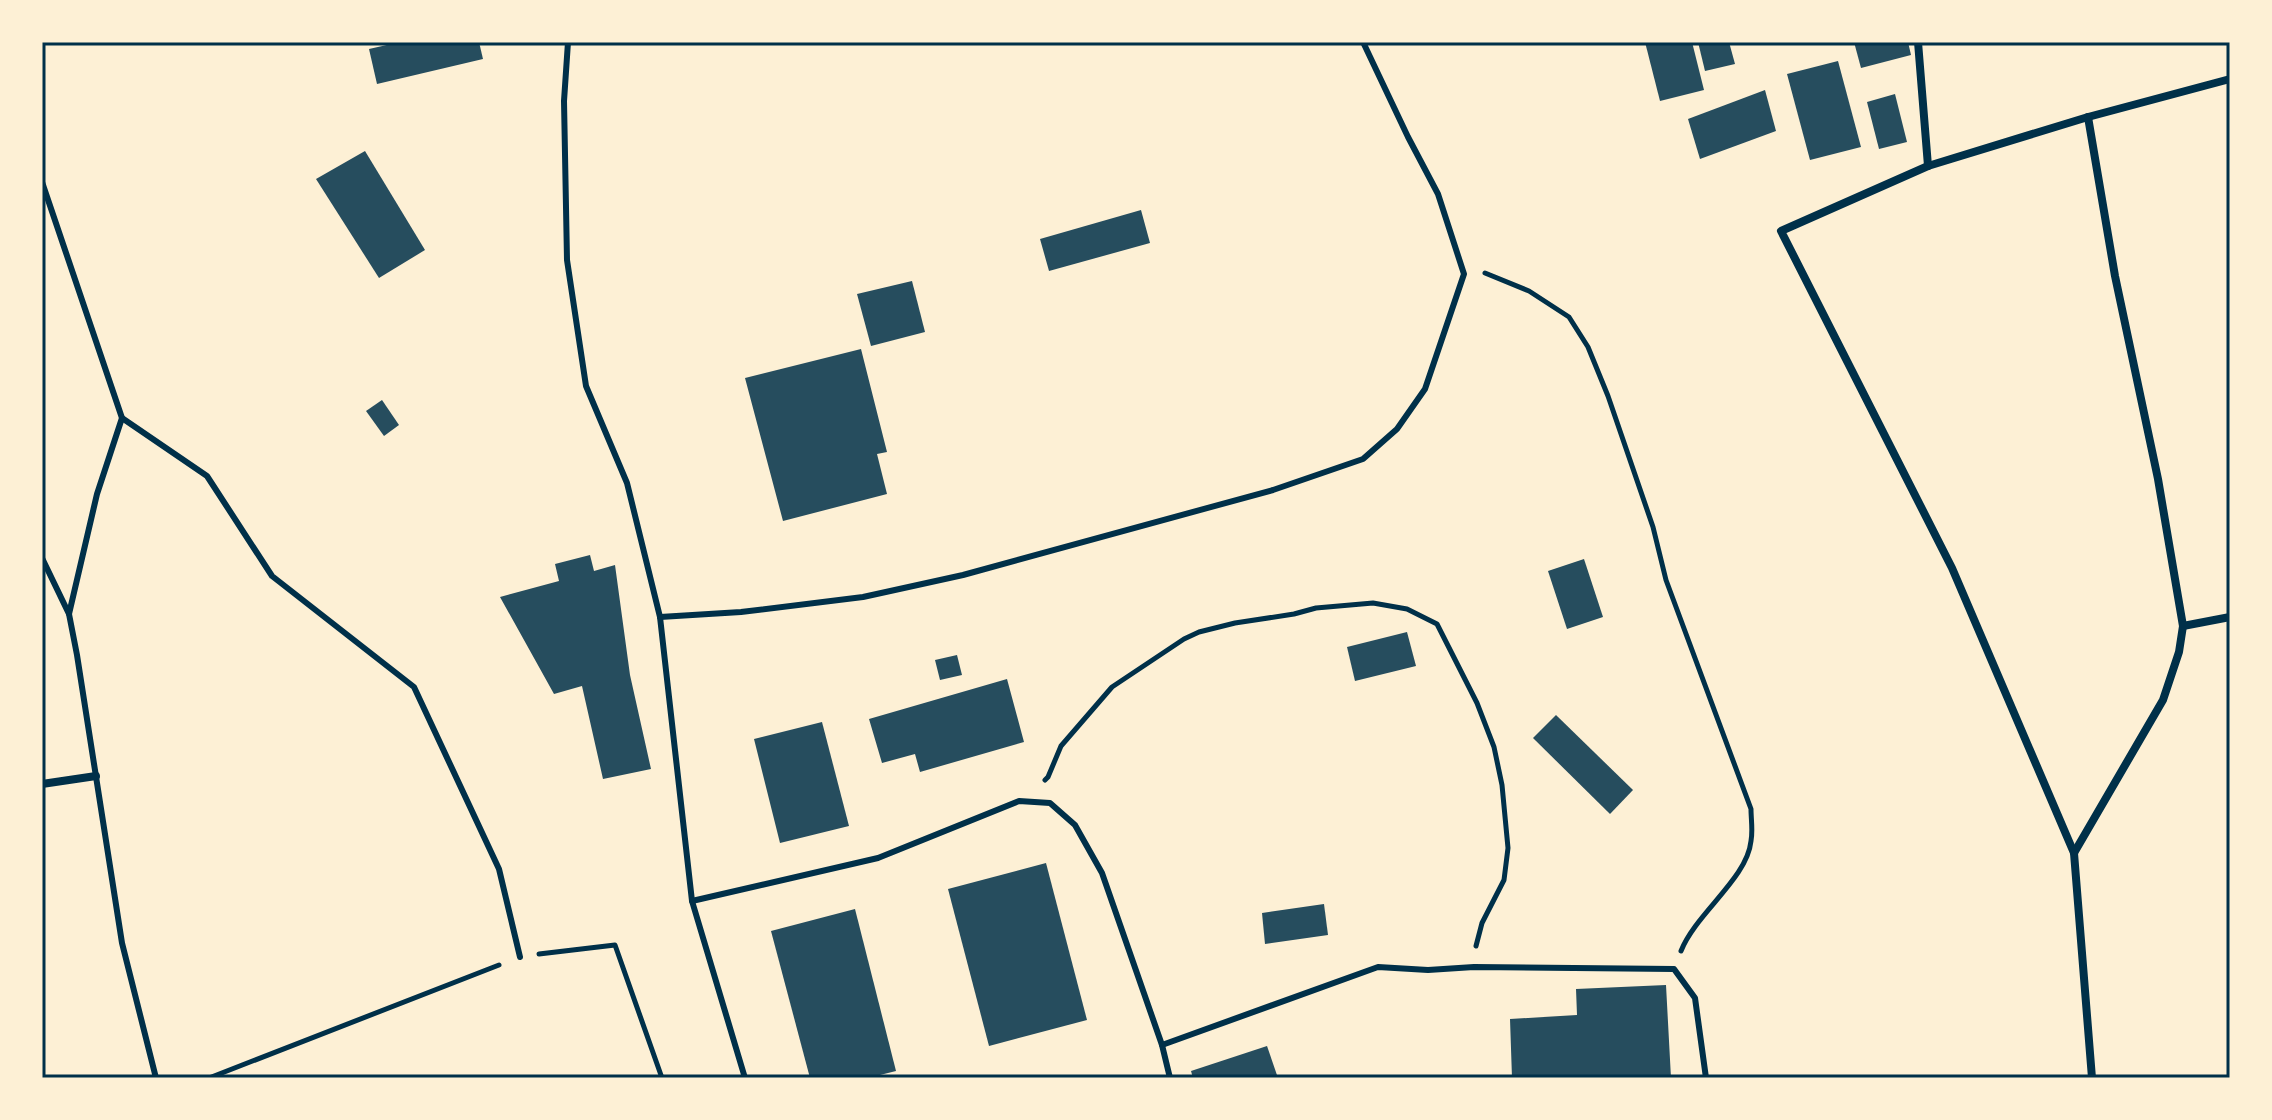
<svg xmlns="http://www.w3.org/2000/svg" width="2272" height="1120" font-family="'Alegreya Sans',sans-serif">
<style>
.building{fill:#264d5e}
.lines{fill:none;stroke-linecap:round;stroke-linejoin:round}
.path{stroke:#003049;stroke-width:5}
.service{stroke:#003049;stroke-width:6}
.minor{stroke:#003049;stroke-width:8}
.neatline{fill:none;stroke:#003049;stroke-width:3}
</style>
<rect width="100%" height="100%" fill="#fdf0d5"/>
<!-- building -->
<g class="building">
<polygon points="400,42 479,42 483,59 377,84 369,49"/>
<polygon points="1645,42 1692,42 1704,90 1660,101"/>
<polygon points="1698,42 1729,42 1735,64 1705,71"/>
<polygon points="1854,42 1908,42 1911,55 1861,68"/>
<polygon points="1838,61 1861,147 1810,160 1787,74"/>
<polygon points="1765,90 1776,131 1700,159 1688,119"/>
<polygon points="1895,94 1907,142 1879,149 1867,102"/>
<polygon points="365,151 425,250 379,278 316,179"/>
<polygon points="1141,210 1150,243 1049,271 1040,239"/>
<polygon points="912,281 925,332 871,346 857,294"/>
<polygon points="861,349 887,452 877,454 887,494 783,521 745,378"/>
<polygon points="382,400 399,425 384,436 366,411"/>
<polygon points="590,555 594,571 615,565 630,675 651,769 603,779 582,686 554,694 500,597 559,581 555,564"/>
<polygon points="1584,559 1603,617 1567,629 1548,571"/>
<polygon points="1407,632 1416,666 1355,681 1347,647"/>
<polygon points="957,655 962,675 940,680 935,660"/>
<polygon points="1007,679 1024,742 920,772 915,754 882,763 869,719"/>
<polygon points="1556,715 1633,790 1610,814 1533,738"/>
<polygon points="822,722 849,826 780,843 754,739"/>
<polygon points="1046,863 1087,1020 989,1046 948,889"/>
<polygon points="1324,904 1328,935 1265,944 1262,913"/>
<polygon points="855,909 896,1071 868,1078 810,1078 771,931"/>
<polygon points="1666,985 1671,1078 1512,1078 1510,1019 1577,1015 1576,989"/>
<polygon points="1267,1046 1278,1078 1193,1078 1191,1071"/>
</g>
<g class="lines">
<!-- path -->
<g class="path">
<path d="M1485,273l44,18 40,26 19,30 20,49 45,131 13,53 85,229c0,10 2,22 0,32 -4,38 -55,72 -70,110"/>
<polyline points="1045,780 1048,777 1061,746 1112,687 1184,639 1199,632 1235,623 1294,614 1316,608 1373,603 1407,609 1437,624 1477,703 1494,747 1502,785 1508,848 1504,880 1482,923 1476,946"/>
<polyline points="539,954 615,945 662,1078"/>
<polyline points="209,1078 499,965"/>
</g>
<!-- service -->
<g class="service">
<polyline points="568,42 564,101 567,260 586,386 627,483 660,617 692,901 745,1078"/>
<polyline points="42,182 122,418 97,494 69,614 77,655 122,943 156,1078"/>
<polyline points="122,418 207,476 272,576 414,687 499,869 520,957"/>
<polyline points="42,558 69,614"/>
<polyline points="660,617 741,612 863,597 963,575 1273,490 1363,459 1397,429 1425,389 1464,274 1438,194 1408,137 1363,42"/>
<polyline points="692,901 878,858 1019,801 1050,803 1075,825 1102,873 1162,1045 1170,1078"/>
<polyline points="1162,1045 1378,967 1428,970 1474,967 1674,969 1695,998 1706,1078"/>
</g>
<!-- minor -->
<g class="minor">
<polyline points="1918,42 1928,166"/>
<polyline points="2088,117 2115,276 2158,479 2183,626 2179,652 2163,700 2074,853 2092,1078"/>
<polyline points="2183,626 2230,617"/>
<polyline points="42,784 96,776"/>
<polyline points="2074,853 1952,568 1781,231 1928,166 2088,117 2230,79"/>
</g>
</g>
<!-- border -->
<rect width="2272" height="1120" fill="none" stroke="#fdf0d5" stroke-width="88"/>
<rect x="44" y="44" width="2184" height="1032" class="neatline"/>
</svg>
